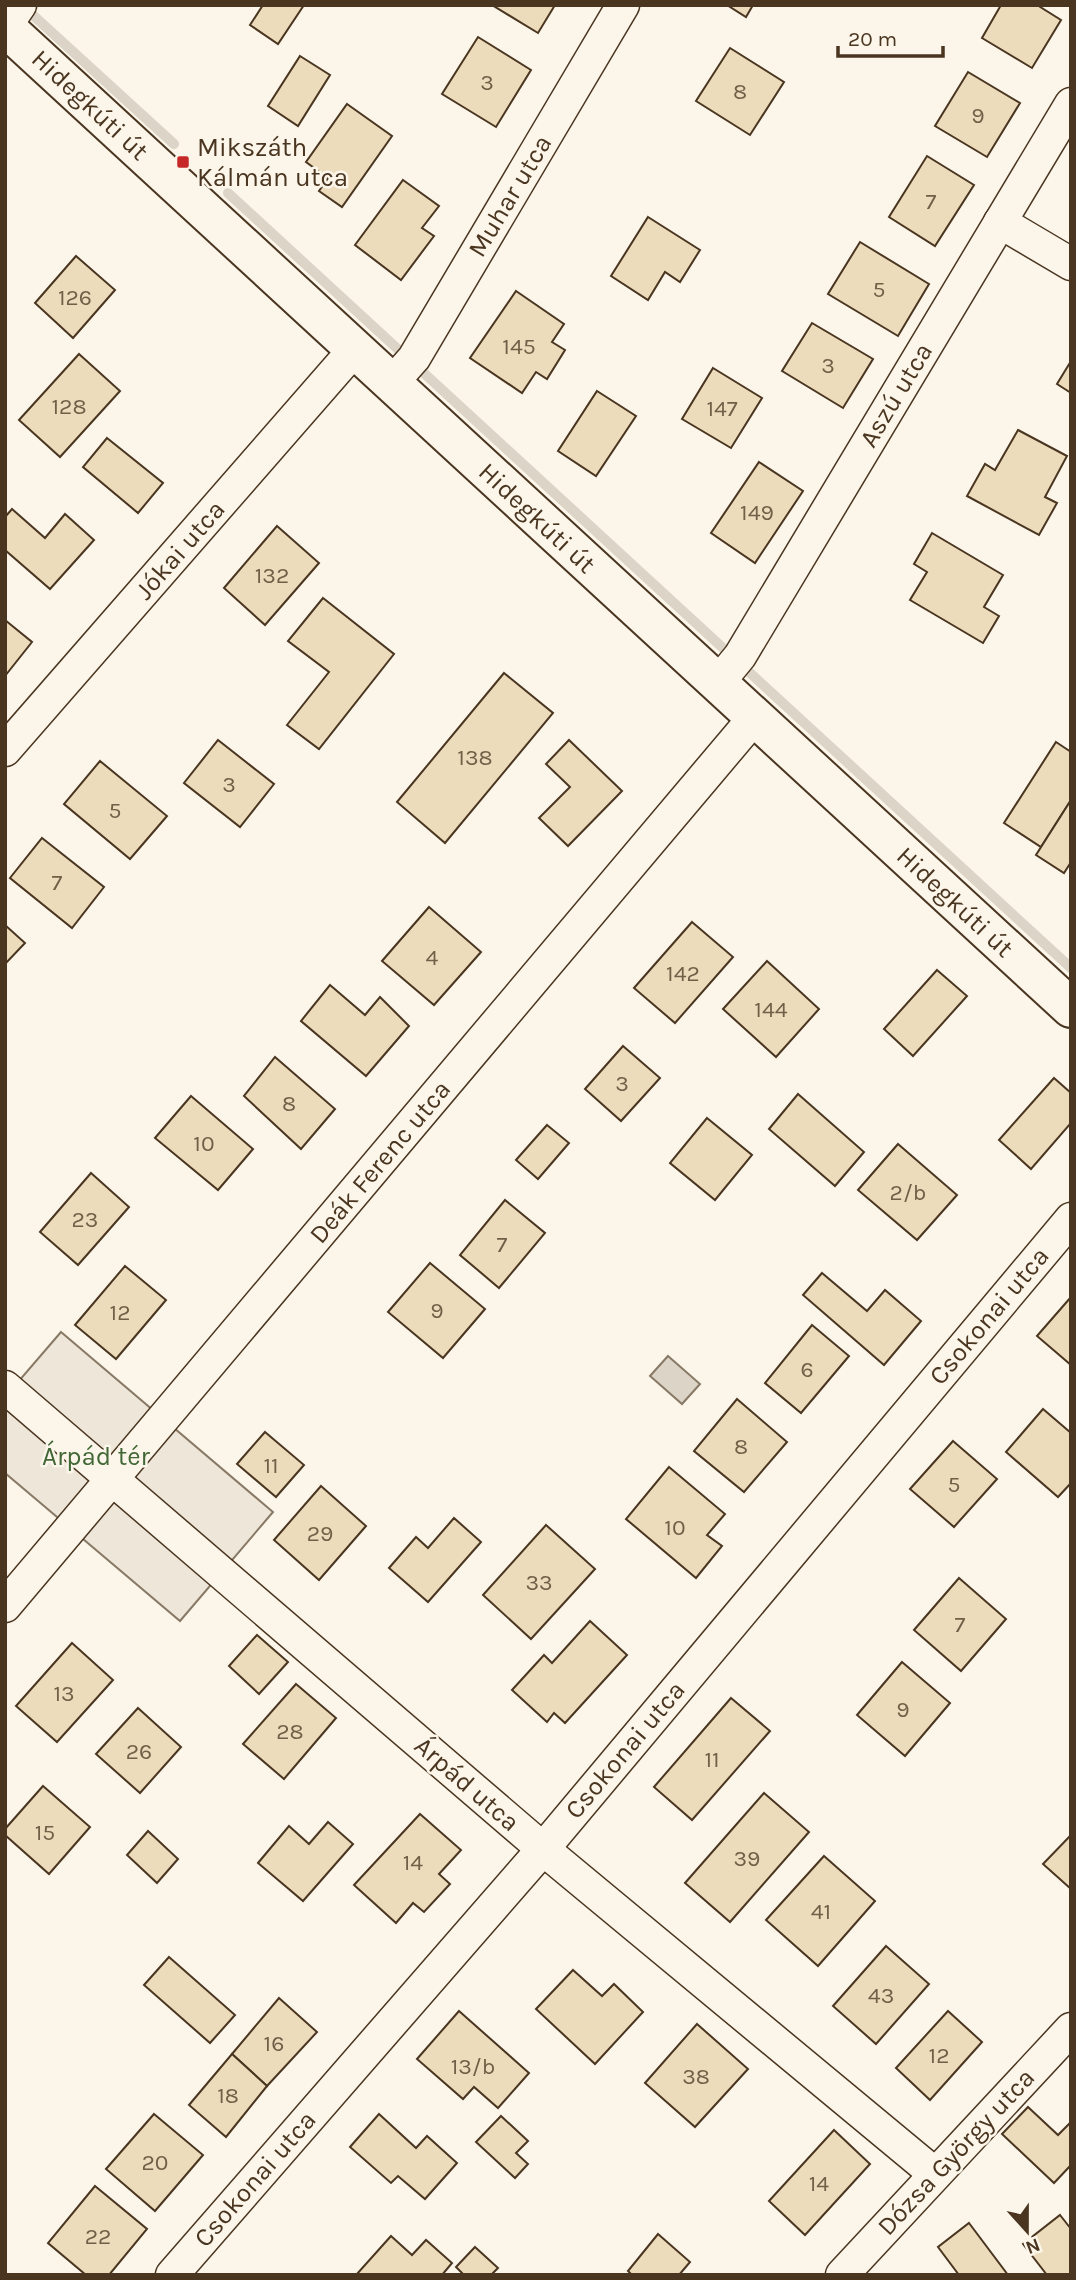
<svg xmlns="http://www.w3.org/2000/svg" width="1076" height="2280" font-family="Karla,sans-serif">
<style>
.green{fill:#ede6d9;stroke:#887966;stroke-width:2}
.water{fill:#dcd4c6;stroke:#887966;stroke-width:2}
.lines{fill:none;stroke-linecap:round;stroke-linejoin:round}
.stream{stroke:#dcd4c6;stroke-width:10}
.building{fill:#ecdcbc;stroke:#4a3520;stroke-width:2}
.minor-casing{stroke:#4a3520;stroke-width:35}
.secondary-casing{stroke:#4a3520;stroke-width:42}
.minor{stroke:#fbf6e9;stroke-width:32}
.secondary{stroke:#fbf6e9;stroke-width:38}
.poi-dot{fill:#c62828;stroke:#fbf6e9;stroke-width:2.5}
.labels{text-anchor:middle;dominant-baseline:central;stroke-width:5;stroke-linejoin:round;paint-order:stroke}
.number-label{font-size:23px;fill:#725f47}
.street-label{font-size:26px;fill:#4a3520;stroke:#fbf6e9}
.poi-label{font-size:26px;fill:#4a3520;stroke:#fbf6e9;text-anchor:start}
.park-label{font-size:26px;fill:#436837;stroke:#fbf6e9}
</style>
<rect width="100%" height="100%" fill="#fbf6e9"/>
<!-- green -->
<polygon class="green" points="61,1332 273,1512 180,1621 5,1473 5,1397"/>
<!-- water -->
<polygon class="water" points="668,1356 700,1384 682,1404 650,1376"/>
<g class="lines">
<!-- stream -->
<g class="stream">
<polyline points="24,7 174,144"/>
<polyline points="228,193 1071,968"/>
</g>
</g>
<!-- building -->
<g class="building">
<polygon points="263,5 304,5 278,44 250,25"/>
<polygon points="492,5 555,5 538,33"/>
<polygon points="727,5 753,5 746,17"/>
<polygon points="1001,5 1037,5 1061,20 1032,68 982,38"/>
<polygon points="478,37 531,70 496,127 442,94"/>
<polygon points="730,48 784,82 750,135 696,101"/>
<polygon points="300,56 330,75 298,126 268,106"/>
<polygon points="968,72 1020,103 987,157 935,126"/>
<polygon points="347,104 392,136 342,207 319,191 328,178 306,162"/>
<polygon points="927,156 974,185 935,246 889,217"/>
<polygon points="403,180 439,206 422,228 434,236 401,280 355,245"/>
<polygon points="648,217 700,250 680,282 665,272 648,300 611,276"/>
<polygon points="860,242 929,284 898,336 828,294"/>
<polygon points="76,256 115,290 73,338 35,303"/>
<polygon points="516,291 564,324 552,342 565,350 547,379 536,372 522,393 470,358"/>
<polygon points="812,323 873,359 843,408 782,371"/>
<polygon points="79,354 120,391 60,457 19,420"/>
<polygon points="1071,361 1071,393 1057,384"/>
<polygon points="713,368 762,398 731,448 682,419"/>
<polygon points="597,391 636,416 596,476 558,451"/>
<polygon points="1018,430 1067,456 1045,497 1057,503 1039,535 967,496 985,464 995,470"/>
<polygon points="107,438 163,483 138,513 83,467"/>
<polygon points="759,462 803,491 755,563 711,533"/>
<polygon points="12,509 45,538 65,514 94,540 50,589 5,550 5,517"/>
<polygon points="277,526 319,563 265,625 224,588"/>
<polygon points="932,533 1003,575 984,607 999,616 983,643 910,600 927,572 914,564"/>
<polygon points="323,598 394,654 319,749 287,725 329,672 288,641"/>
<polygon points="5,620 32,642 5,676"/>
<polygon points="504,673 553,713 445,843 397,802"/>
<polygon points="218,740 274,784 240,827 184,783"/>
<polygon points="569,740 622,791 568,846 539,818 570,787 546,764"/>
<polygon points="1056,742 1071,752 1071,800 1041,847 1004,823"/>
<polygon points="100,761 167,816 130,859 64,804"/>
<polygon points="1071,800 1071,862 1064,873 1036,855"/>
<polygon points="42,838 104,887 72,928 10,878"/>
<polygon points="429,907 481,952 434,1005 382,961"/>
<polygon points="692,922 733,957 675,1023 634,988"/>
<polygon points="5,925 25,943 5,964"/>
<polygon points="767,961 819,1009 776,1057 723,1009"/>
<polygon points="937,970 967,996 913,1056 884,1029"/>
<polygon points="330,985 365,1015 380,997 409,1026 366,1076 301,1021"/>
<polygon points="623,1046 660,1078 621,1121 585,1089"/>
<polygon points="275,1057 335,1109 301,1149 244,1096"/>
<polygon points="1054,1078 1071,1093 1071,1123 1031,1169 999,1140"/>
<polygon points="798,1094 864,1152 835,1186 769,1129"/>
<polygon points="191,1096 253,1149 218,1190 155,1138"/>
<polygon points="707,1118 752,1155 715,1200 670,1163"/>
<polygon points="547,1125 569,1143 538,1179 516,1160"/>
<polygon points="898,1144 957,1195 917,1240 858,1190"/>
<polygon points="91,1173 129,1207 78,1265 40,1232"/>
<polygon points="505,1200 545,1233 499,1288 460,1255"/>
<polygon points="430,1263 485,1309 443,1358 388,1312"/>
<polygon points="125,1266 166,1300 116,1359 75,1325"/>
<polygon points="822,1273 867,1311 885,1290 921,1321 884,1365 803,1295"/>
<polygon points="1071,1297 1071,1365 1037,1336"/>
<polygon points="812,1325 849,1356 801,1413 765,1383"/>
<polygon points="737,1399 787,1442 744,1492 694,1451"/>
<polygon points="1043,1409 1071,1433 1071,1483 1058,1497 1006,1452"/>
<polygon points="265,1432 304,1465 276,1497 237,1464"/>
<polygon points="953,1441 997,1479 954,1527 910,1489"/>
<polygon points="669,1467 725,1514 707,1535 722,1546 696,1578 626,1519"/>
<polygon points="321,1486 366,1526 319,1580 274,1540"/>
<polygon points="454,1518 481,1542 428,1602 389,1568 416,1537 428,1548"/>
<polygon points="546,1525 595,1569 531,1639 483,1595"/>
<polygon points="959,1578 1006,1619 961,1671 914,1630"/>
<polygon points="590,1621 627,1655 565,1723 554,1713 547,1722 512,1690 544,1655 552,1663"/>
<polygon points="257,1635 288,1662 259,1694 229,1666"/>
<polygon points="72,1643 113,1680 57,1742 16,1706"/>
<polygon points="902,1662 950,1703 905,1756 857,1715"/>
<polygon points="296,1684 336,1718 284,1779 243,1744"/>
<polygon points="731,1698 770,1731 692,1820 654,1787"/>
<polygon points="138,1708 181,1747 140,1793 96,1754"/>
<polygon points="43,1786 90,1827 49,1874 5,1835 5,1829"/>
<polygon points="764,1793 809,1832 730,1922 685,1883"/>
<polygon points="420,1814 461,1850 439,1874 450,1884 424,1912 413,1903 396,1923 354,1885"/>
<polygon points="328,1822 353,1844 303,1901 258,1863 289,1826 309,1844"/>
<polygon points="148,1831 178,1859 157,1883 127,1855"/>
<polygon points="1071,1835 1071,1889 1043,1864"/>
<polygon points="824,1856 875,1901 818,1966 766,1920"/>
<polygon points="886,1946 929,1984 876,2044 833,2006"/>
<polygon points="169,1957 235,2015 210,2043 144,1985"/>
<polygon points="573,1970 602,1996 614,1984 643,2012 595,2064 536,2009"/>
<polygon points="279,1998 317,2032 267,2086 232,2054"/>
<polygon points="459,2011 529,2073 498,2108 474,2087 463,2099 417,2059"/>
<polygon points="948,2011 982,2042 930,2100 896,2068"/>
<polygon points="697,2024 748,2069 695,2127 645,2083"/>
<polygon points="232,2054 267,2086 226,2137 189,2105"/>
<polygon points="1028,2107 1058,2135 1071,2122 1071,2165 1054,2183 1002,2134"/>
<polygon points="154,2114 203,2155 155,2211 106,2169"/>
<polygon points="379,2114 416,2148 427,2136 457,2163 425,2199 398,2176 391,2183 350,2147"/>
<polygon points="501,2116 528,2141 516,2153 528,2164 515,2178 476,2142"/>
<polygon points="834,2130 870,2164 805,2235 769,2201"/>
<polygon points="95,2186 147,2229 109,2275 86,2275 48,2243"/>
<polygon points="1060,2215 1071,2229 1071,2275 1047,2275 1023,2244"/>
<polygon points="969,2223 1008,2275 959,2275 938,2247"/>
<polygon points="658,2234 690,2262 679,2275 632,2275 628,2271"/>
<polygon points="391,2236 412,2255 426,2240 452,2263 442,2275 356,2275"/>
<polygon points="475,2247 498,2268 491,2275 464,2275 456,2267"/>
</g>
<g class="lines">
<!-- minor casing -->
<g class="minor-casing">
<g id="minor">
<polyline points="5,27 20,5"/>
<polyline points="1000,222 1071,264"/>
<polyline points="391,384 414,358 623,5"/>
<polyline points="717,684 740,656 1071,104"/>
<polyline points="5,750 354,350"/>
<polyline points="5,1387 543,1849 935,2174"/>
<polyline points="5,1606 754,718"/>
<polyline points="172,2275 543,1849 1071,1219"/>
<polyline points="842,2275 1071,2029"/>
</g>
</g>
<!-- secondary casing -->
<g class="secondary-casing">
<polyline id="secondary" points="5,27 1071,1008"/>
</g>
<!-- minor -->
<use href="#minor" class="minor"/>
<!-- secondary -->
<use href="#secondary" class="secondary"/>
</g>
<!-- markers -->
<rect class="poi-dot" x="176" y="155" width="14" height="14" rx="3.5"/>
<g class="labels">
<!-- number labels -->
<g class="number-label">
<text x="487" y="82">3</text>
<text x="740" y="91">8</text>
<text x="978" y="115">9</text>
<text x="931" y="201">7</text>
<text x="879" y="289">5</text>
<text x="75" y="297">126</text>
<text x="519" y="346">145</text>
<text x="828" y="365">3</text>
<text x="69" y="406">128</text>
<text x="722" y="408">147</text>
<text x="757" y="512">149</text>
<text x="272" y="575">132</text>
<text x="475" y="757">138</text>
<text x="229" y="784">3</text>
<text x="115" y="810">5</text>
<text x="57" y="882">7</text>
<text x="432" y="957">4</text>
<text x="683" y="973">142</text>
<text x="771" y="1009">144</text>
<text x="622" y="1083">3</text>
<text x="289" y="1103">8</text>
<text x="204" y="1143">10</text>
<text x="908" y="1192">2/b</text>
<text x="85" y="1219">23</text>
<text x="502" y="1244">7</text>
<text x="437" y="1310">9</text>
<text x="120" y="1312">12</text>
<text x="807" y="1369">6</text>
<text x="741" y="1446">8</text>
<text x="271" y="1465">11</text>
<text x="954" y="1484">5</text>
<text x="675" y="1527">10</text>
<text x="320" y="1533">29</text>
<text x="539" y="1582">33</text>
<text x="960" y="1624">7</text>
<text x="64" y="1693">13</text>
<text x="903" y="1709">9</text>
<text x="290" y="1731">28</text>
<text x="139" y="1751">26</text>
<text x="712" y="1759">11</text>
<text x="45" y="1832">15</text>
<text x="747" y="1858">39</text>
<text x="413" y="1862">14</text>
<text x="821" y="1911">41</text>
<text x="881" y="1995">43</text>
<text x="274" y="2043">16</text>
<text x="939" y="2055">12</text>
<text x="473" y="2066">13/b</text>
<text x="696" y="2076">38</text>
<text x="228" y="2095">18</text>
<text x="155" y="2162">20</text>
<text x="819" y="2183">14</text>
<text x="98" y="2236">22</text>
</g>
<!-- street labels -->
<g class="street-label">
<text transform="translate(90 105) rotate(43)">Hidegkúti út</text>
<text transform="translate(510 196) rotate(-59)">Muhar utca</text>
<text transform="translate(896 395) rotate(-59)">Aszú utca</text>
<text transform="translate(537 518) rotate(43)">Hidegkúti út</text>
<text transform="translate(180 550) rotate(-49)">Jókai utca</text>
<text transform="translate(955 902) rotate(43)">Hidegkúti út</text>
<text transform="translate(380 1162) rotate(-50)">Deák Ferenc utca</text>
<text transform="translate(989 1316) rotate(-50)">Csokonai utca</text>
<text transform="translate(625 1750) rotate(-50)">Csokonai utca</text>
<text transform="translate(467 1784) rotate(41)">Árpád utca</text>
<text transform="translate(956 2152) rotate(-47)">Dózsa György utca</text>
<text transform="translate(255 2179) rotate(-49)">Csokonai utca</text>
</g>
<!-- poi labels -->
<g class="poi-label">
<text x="197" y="147">Mikszáth<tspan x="197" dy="30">Kálmán utca</tspan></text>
</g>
<!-- park labels -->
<g class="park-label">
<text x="96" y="1456">Árpád tér</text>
</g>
</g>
<!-- border -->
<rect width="1076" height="2280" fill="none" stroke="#4a3520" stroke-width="14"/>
<!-- north arrow -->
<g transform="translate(1027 2231) rotate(159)" stroke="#fbf6e9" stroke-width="5" paint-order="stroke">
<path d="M0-5L12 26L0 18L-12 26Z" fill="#4a3520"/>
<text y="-10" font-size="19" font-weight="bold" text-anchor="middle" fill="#4a3520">N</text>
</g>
<!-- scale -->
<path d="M838 46v10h105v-10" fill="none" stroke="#4a3520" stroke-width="3.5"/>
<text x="848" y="46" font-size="21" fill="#4a3520" stroke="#fbf6e9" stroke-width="5" paint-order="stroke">20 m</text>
</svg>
